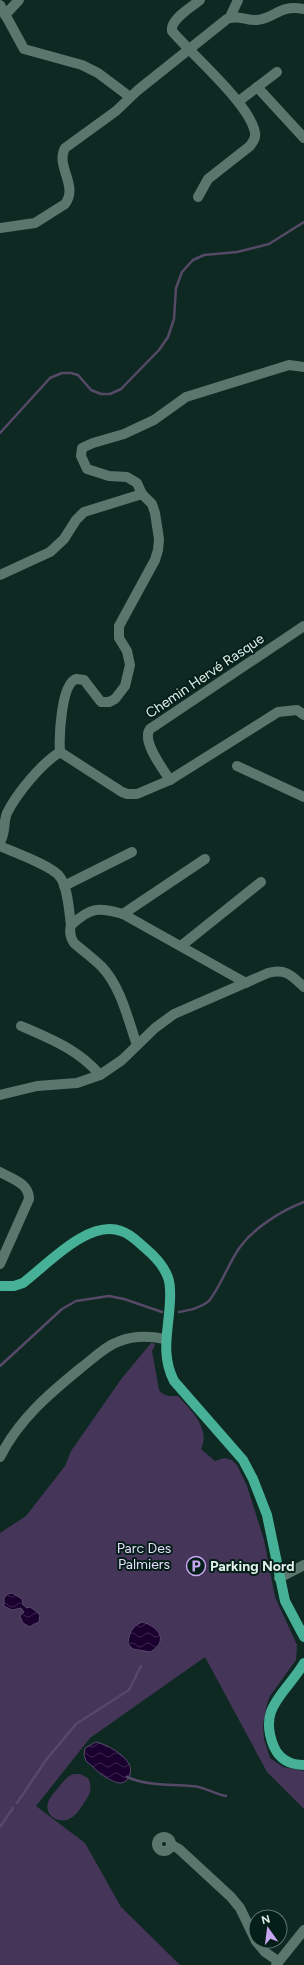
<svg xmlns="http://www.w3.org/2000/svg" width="304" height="1965" font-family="Figtree,sans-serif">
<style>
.green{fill:#453659}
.water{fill:url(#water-waves);stroke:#564968}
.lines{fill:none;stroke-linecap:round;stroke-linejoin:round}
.stream{stroke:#564968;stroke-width:2.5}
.minor{stroke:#5a776e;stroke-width:10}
.major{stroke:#47b197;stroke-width:10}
.labels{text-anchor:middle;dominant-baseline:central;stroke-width:4;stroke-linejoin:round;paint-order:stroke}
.street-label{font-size:14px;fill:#e1f0eb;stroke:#041f18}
.park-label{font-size:14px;fill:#e9dcfe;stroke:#041f18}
.poi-label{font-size:14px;font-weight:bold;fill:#e1f0eb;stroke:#041f18;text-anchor:start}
</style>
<defs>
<pattern id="water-waves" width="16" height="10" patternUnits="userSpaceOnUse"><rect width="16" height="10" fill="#1a0130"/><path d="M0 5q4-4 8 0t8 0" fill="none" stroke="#3b264e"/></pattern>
</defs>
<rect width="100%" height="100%" fill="#0e2922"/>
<!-- green -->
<g class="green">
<path d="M152,1342l3,3 -3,6 7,39c5,7 11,6 19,6 13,14 33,33 23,53l14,12 9,-3 8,2 5,5 10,21 17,54 11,57 22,48 -1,15 -26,36 -3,8 -4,21 1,14 6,19 13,9 21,4v38l-37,-37 -62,-115 -115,81 -54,68 49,37 36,64 59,58h-180v-432l26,-17 39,-50 6,-15 51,-73z"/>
<path d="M74,1774h6l8,4c5,10 2,17 -4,25 -4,6 -8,13 -15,16 -10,5 -25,-4 -21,-16 1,-6 7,-11 10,-15 5,-6 9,-12 16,-14z"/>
</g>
<!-- water -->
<g class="water">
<polygon points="12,1593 22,1599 23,1605 27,1608 30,1607 40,1614 39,1622 30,1627 23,1623 20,1616 24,1612 21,1608 12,1610 4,1606 4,1598 8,1594"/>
<path d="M142,1622c16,4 28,19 8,30l-17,-3 -5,-5c1,-12 4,-17 14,-22z"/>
<path d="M96,1742c10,2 28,12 33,22 4,7 0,19 -9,19 -4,0 -11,-4 -15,-6 -7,-4 -12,-11 -19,-16l-2,-6 1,-7z"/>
</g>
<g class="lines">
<!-- stream -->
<g class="stream">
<polyline points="0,433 50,378 62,373 71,373 78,375 91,390 101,394 110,394 121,389 159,350 168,337 174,319 176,288 182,272 193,260 204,255 237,252 269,244 304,222"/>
<path d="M179,1312c12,-2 21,-4 30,-11 13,-17 19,-37 31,-54 15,-20 41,-36 64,-45"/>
<polyline points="0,1366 62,1309 76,1301 109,1296 124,1299 162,1312"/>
<path d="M127,1777c20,9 43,7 64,9 12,0 23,8 35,10"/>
<polyline points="17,1803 46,1760 76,1724 129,1690 141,1666"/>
<polyline points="0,1827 13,1808"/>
</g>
<!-- minor -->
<g class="minor">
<polyline points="0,5 24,49 82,65 98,73 130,97"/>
<polyline points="5,15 19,0"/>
<polyline points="230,17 238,0"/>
<polyline points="257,87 304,138"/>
<polyline points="239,101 277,72"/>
<path d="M198,197l10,-18 42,-33c3,-4 6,-8 5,-13 -4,-28 -63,-78 -83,-102 -2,-12 20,-24 28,-31"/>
<path d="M0,228l35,-5 30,-19c14,-18 -10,-38 0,-56l51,-37 22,-21 89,-71c11,-5 19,2 30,1 19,-2 22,-16 47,-11"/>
<polyline points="0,575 50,552 64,539 76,520 84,512 142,494"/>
<polyline points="60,752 122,792 127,794 137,794 170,780 278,712 297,710 304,715"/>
<polyline points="237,766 304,797"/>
<path d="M170,780c-7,-11 -29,-39 -20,-51l154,-103"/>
<path d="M0,842c6,-9 3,-20 7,-29 10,-20 34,-49 53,-61 -1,-15 1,-68 16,-73l8,1 17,22h8l6,-3 10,-13 5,-21 -3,-14 -8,-13v-12l36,-66 3,-10 1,-11 -4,-26 -3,-9 -10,-10 -5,-11 -10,-6 -18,-1 -22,-7 -6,-13 1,-8 11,-5 31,-9 30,-14 32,-23 103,-32 15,2"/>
<path d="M0,846c13,6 53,20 60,31 8,10 9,35 11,48 -2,7 -1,12 3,18 9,8 19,15 28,24 19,20 26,53 35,78"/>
<polyline points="64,886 132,852"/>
<polyline points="123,914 205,859"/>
<path d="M71,925c20,-18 27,-18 52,-11l123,69"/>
<polyline points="181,946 261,882"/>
<path d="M21,1026c30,13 58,24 79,49"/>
<path d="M0,1095l37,-9 40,-3 23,-8 22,-15 33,-32 19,-14 94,-41c18,-5 24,3 36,14"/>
<path d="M0,1172c12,7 29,11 29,27l-29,65"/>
<path d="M0,1457c19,-38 50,-64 82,-90 12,-9 23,-21 38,-26 15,-6 30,-5 45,-2"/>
<polyline points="279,1578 304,1565"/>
<circle cx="164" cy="1844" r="7"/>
<polyline points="172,1845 179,1849 231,1897 240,1908 256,1941"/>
<polyline points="256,1941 265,1952 278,1961"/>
<polyline points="276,1965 304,1930"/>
</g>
<!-- major -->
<g class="major">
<path d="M0,1286h14l9,-3c24,-18 65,-64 98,-52 10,3 17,11 24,17 12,10 25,25 25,41 2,32 -12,61 4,92l69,79 10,19 14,36 18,86 19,36"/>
<path d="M304,1663c-18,31 -47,44 -30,84 6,13 16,18 30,18"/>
</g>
</g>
<!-- icons -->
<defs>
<g id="parking-ring" transform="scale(1)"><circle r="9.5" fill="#041f18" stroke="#c6a6f0" stroke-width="1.5"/><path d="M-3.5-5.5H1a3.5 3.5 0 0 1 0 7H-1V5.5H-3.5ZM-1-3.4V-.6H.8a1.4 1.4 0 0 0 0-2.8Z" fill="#c6a6f0"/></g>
</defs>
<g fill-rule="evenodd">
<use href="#parking-ring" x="196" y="1566"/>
</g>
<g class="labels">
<!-- street labels -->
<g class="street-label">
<text transform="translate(205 676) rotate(-34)">Chemin Hervé Rasque</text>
</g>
<!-- park labels -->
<g class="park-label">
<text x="144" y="1548">Parc Des<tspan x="144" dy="16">Palmiers</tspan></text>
</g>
<!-- poi labels -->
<g class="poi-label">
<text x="210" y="1566">Parking Nord</text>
</g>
</g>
<!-- north arrow -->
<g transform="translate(268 1929) rotate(346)"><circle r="19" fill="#041f18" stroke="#5c736c"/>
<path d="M0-3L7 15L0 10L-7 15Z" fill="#c6a6f0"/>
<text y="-6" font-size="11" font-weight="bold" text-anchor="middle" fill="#e1f0eb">N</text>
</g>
</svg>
